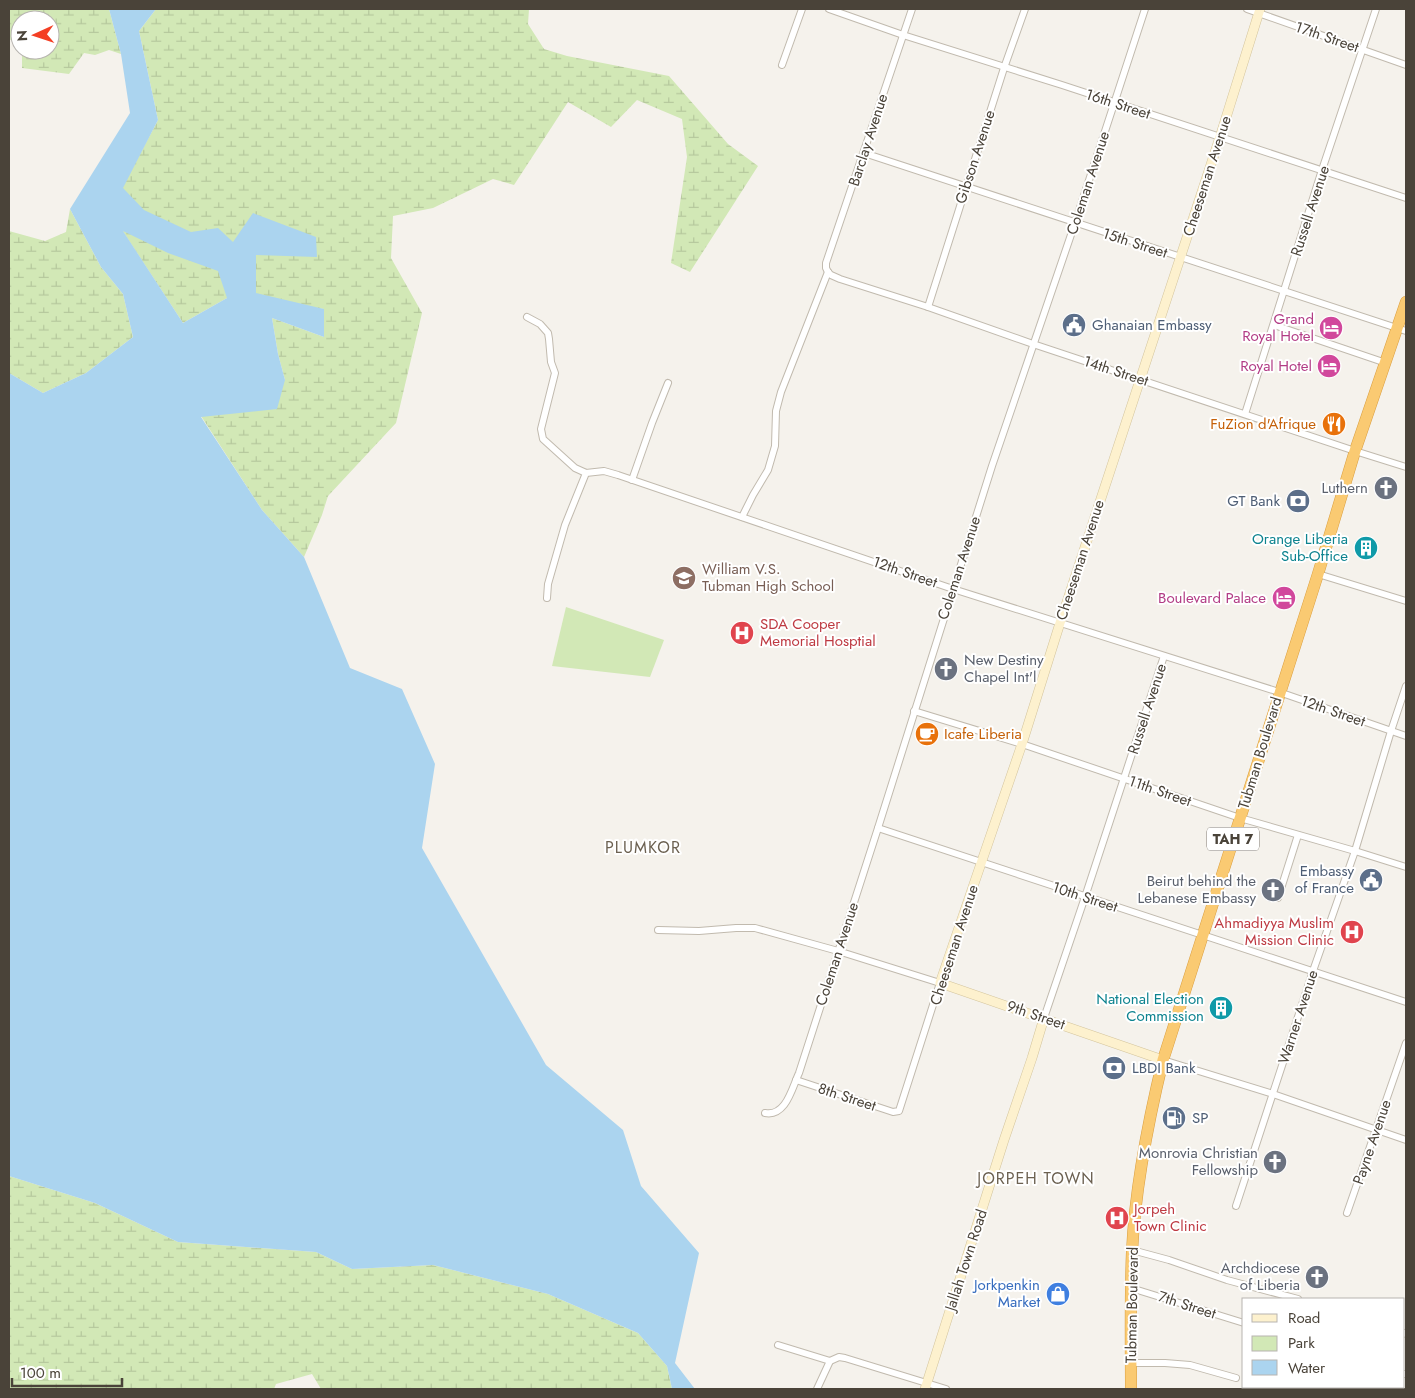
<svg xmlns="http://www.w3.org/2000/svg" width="1415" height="1398" font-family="Jost,sans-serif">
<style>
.green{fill:#d2e8b6}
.wetland{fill:url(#wetland-marsh)}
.water{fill:#abd4ef;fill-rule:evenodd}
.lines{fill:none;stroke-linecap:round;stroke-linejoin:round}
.street-casing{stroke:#c1baae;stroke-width:8}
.secondary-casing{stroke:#d3c49c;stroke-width:10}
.highway-casing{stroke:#da9f41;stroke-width:12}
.street{stroke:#fff;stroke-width:6}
.secondary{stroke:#fdf1ce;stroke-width:9}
.highway{stroke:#faca72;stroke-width:11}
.labels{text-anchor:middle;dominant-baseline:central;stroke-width:4;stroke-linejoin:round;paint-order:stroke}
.shield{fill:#fff;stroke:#807b74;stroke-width:1}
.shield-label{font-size:14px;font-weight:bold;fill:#4a4339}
.street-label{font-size:15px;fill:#4a4339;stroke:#fff}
.hotel-label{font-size:15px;fill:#b23c85;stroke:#fff;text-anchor:end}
.service-label{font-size:15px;fill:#4e5e75;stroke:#fff;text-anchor:start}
.food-label{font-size:15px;fill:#c56008;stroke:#fff;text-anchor:end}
.worship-label{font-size:15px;fill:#5b616d;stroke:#fff;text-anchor:end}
.culture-label{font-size:15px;fill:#0d838f;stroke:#fff;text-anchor:end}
.education-label{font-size:15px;fill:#785e54;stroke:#fff;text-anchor:start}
.health-label{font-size:15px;fill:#be3a42;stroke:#fff;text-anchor:start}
.shop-label{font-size:15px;fill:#366cbe;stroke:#fff;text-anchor:end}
.neighbourhood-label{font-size:16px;letter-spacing:1px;fill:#6c6151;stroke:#fff}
</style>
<defs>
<pattern id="wetland-marsh" width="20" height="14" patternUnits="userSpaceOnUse" patternTransform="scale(1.25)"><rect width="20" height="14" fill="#d2e8b6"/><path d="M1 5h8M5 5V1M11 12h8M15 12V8" fill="none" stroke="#b6c89d"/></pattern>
</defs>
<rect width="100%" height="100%" fill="#f5f2ec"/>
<!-- green -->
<polygon class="green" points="566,607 664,640 650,677 552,666"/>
<!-- wetland -->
<g class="wetland">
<polygon points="9,9 109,9 121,54 109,50 95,55 84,53 69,74 22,68 22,50 50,50 50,20 20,20 20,39 9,40"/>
<polygon points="156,9 529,9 528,24 544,49 567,56 669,76 728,144 758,166 690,272 671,263 687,157 682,119 637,100 611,127 568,102 514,185 493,179 433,208 393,216 391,258 422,313 396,423 328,496 322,515 304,557 262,510 201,416 285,380 278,354 272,318 324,337 324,309 227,298 183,323 122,230 122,188 158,120 139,31"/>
<polygon points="70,209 101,267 123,294 133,337 86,373 43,393 9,373 9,231 45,241 66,232"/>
<polygon points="9,1176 95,1203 178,1242 316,1252 352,1269 433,1265 548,1294 638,1333 667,1366 672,1389 321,1389 312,1374 276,1384 274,1389 9,1389"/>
</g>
<!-- water -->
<path class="water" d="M109,9h47l-17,22 19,89 -35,68 21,22 47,22 27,-4 15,14 20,-29 63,24 1,20 -61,-2v38l68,16v28l-52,-19 6,36 7,26 -8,29 -76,8 61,93 42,47 46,111 52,21 33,75 -13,84 124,217 77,65 18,56 58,67 -24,110 20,26h-23l-5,-23 -29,-33 -90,-39 -115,-29 -81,4 -36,-17 -138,-10 -83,-39 -86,-27v-803l34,20 43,-20 47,-36 -10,-43 -22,-27 -31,-58 60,-96 -9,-59zM123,231l45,22 50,18 9,27 -44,25z"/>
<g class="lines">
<!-- street casing -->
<g class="street-casing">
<g id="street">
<polyline points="829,9 903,35 1062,85 1406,198"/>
<polyline points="1247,9 1406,65"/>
<polyline points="782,65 802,9"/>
<polyline points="864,153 1406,331"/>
<polyline points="828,272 831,275 840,279 928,307 1033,344 1355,451 1406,467"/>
<polyline points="828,272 826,268 826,263 912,9"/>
<polyline points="928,307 1004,68 1025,9"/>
<polyline points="527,317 540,324 548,333 549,339 551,362 555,373 541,429 543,439 575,468 586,473 604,471 618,475 953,589 1279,692 1406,736"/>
<polyline points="1274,325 1386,363"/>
<polyline points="1245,414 1322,170 1376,9"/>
<polyline points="632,480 652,423 668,383"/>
<polyline points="742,517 753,495 768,470 775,446 776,411 781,392 828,272"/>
<polyline points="1318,574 1406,601"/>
<polyline points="547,598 548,584 565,525 586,473"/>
<polyline points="914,711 1022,744 1240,818 1355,851 1406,867"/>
<polyline points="878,828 1406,1002"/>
<polyline points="1278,898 1298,835"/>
<polyline points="658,930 699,931 736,928 755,928 838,951 940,983 899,1111 893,1112 796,1080"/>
<polyline points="1044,1018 1085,897 1164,656"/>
<polyline points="1163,1060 1273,1094 1406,1140"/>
<path d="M765,1113c21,4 27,-25 34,-40l79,-245 114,-362 83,-243 70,-214"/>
<polyline points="1236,1206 1313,971 1355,851 1391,731 1406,686"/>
<polyline points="1347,1213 1406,1043"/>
<polyline points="1132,1250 1169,1260 1227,1280 1298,1299"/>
<polyline points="1131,1288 1244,1323"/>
<polyline points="1404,1333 1406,1334"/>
<polyline points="778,1345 830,1361 839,1357 845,1358 946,1389"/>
<polyline points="1131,1363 1165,1363 1190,1365 1236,1378"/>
<polyline points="1404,1374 1406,1374"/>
<polyline points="817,1389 830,1361"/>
<polyline points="1311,1389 1311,1387"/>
</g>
</g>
<!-- secondary casing -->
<g class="secondary-casing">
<g id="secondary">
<polyline points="1163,1060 940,983 1022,744 1060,623 1220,137 1260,9"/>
<polyline points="925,1389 1004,1140 1032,1058 1044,1018"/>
</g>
</g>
<!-- highway casing -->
<g class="highway-casing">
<path id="highway" d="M1131,1389c0,-45 -1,-92 1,-137 3,-65 16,-130 31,-192l155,-486 37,-123 51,-149"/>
</g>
<!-- street -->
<use href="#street" class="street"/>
<!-- secondary -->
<use href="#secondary" class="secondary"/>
<!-- highway -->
<use href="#highway" class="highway"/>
</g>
<!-- icons -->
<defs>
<g id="civic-disc" transform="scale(1.25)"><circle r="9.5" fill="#5c6f8a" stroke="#fff"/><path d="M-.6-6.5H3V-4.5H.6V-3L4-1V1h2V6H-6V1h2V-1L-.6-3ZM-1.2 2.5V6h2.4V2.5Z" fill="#fff"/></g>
<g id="hotel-disc" transform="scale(1.25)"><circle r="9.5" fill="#d1479c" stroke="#fff"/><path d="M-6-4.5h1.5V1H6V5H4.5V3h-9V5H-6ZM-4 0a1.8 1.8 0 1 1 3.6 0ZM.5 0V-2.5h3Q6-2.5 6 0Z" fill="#fff"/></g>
<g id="restaurant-disc" transform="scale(1.25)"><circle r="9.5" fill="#e8710a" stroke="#fff"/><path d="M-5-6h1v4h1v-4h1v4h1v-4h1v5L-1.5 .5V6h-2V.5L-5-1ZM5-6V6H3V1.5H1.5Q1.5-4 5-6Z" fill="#fff"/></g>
<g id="church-disc" transform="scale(1.25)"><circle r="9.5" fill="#6b7280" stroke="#fff"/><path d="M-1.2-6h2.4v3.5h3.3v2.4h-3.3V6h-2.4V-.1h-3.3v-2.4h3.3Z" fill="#fff"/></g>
<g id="bank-disc" transform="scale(1.25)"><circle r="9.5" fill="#5c6f8a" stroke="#fff"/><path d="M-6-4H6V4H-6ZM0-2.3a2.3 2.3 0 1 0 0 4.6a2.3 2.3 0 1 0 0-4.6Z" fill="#fff"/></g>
<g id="building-disc" transform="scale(1.25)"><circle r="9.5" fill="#0f9aa8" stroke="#fff"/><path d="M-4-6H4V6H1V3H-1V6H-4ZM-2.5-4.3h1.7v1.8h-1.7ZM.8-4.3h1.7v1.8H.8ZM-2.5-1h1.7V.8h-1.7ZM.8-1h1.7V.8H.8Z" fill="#fff"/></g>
<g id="school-disc" transform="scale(1.25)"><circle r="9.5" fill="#8d6e63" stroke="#fff"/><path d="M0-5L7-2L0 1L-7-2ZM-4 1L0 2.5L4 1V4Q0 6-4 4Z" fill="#fff"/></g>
<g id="hospital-disc" transform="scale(1.25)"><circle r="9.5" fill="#e0444e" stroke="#fff"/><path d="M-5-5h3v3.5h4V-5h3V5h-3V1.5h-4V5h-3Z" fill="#fff"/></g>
<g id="cafe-disc" transform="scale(1.25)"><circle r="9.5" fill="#e8710a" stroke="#fff"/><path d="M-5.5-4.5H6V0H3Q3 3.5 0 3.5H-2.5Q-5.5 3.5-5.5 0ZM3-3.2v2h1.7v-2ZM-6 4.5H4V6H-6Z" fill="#fff"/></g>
<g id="fuel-disc" transform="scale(1.25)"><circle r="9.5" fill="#5c6f8a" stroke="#fff"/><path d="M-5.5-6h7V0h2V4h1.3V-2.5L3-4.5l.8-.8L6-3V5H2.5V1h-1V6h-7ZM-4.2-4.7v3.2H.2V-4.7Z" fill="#fff"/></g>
<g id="shop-disc" transform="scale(1.25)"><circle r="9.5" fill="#3f7fe0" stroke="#fff"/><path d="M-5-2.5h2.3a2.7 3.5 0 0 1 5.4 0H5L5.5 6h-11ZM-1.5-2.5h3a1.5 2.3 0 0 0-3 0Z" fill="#fff"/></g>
</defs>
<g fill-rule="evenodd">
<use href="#civic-disc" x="1074" y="325"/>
<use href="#hotel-disc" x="1331" y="328"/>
<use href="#hotel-disc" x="1329" y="366"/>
<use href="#restaurant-disc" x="1334" y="424"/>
<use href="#church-disc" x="1386" y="488"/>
<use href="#bank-disc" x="1298" y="501"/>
<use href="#building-disc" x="1366" y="548"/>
<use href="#school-disc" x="684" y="578"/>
<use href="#hotel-disc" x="1284" y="598"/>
<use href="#hospital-disc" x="742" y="633"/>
<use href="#church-disc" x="946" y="669"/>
<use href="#cafe-disc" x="927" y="734"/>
<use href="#civic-disc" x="1371" y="880"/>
<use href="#church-disc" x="1273" y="890"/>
<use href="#hospital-disc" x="1352" y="932"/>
<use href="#building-disc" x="1221" y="1008"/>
<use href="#bank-disc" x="1114" y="1068"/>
<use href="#fuel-disc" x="1174" y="1118"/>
<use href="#church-disc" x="1275" y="1162"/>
<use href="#hospital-disc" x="1117" y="1218"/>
<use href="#church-disc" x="1317" y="1277"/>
<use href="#shop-disc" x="1058" y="1294"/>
</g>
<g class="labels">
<!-- shield labels -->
<rect class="shield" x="1207" y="827.5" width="52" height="23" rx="4"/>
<g class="shield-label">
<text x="1233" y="839">TAH 7</text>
</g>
<!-- street labels -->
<g class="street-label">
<text transform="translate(1327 37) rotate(19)">17th Street</text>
<text transform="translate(1118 104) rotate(18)">16th Street</text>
<text transform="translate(868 140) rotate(-72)">Barclay Avenue</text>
<text transform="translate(975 157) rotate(-72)">Gibson Avenue</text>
<text transform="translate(1207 176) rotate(-72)">Cheeseman Avenue</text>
<text transform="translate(1088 183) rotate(-72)">Coleman Avenue</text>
<text transform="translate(1310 211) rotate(-72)">Russell Avenue</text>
<text transform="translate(1135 243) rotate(18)">15th Street</text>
<text transform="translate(1116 371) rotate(18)">14th Street</text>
<text transform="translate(1080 560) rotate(-72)">Cheeseman Avenue</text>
<text transform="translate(959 568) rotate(-72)">Coleman Avenue</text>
<text transform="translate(905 572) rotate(19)">12th Street</text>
<text transform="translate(1147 709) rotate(-72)">Russell Avenue</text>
<text transform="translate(1333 711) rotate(19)">12th Street</text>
<text transform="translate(1260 753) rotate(-73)">Tubman Boulevard</text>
<text transform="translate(1160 791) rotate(19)">11th Street</text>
<text transform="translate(1085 897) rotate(18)">10th Street</text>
<text transform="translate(954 945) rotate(-72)">Cheeseman Avenue</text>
<text transform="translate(837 954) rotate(-72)">Coleman Avenue</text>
<text transform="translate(1036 1015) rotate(19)">9th Street</text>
<text transform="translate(1298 1017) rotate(-72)">Warner Avenue</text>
<text transform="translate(847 1097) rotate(18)">8th Street</text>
<text transform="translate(1372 1142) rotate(-71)">Payne Avenue</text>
<text transform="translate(966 1260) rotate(-72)">Jallah Town Road</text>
<text transform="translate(1132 1305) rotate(-89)">Tubman Boulevard</text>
<text transform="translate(1187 1305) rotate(18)">7th Street</text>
</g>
<!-- hotel labels -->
<g class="hotel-label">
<text x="1314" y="319">Grand<tspan x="1314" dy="17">Royal Hotel</tspan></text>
<text x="1312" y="366">Royal Hotel</text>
<text x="1266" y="598">Boulevard Palace</text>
</g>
<!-- service labels -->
<g class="service-label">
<text x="1092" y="325">Ghanaian Embassy</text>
<text x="1280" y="501" text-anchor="end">GT Bank</text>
<text x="1354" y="871" text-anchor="end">Embassy<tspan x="1354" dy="17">of France</tspan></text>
<text x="1132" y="1068">LBDI Bank</text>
<text x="1192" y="1118">SP</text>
</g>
<!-- food labels -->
<g class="food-label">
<text x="1316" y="424">FuZion d'Afrique</text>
<text x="944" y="734" text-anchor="start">Icafe Liberia</text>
</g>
<!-- worship labels -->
<g class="worship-label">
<text x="1368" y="488">Luthern</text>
<text x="964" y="660" text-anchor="start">New Destiny<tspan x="964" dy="17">Chapel Int'l</tspan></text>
<text x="1256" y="881">Beirut behind the<tspan x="1256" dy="17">Lebanese Embassy</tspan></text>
<text x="1258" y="1153">Monrovia Christian<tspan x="1258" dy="17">Fellowship</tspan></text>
<text x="1300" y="1268">Archdiocese<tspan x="1300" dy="17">of Liberia</tspan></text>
</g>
<!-- culture labels -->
<g class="culture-label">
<text x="1348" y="539">Orange Liberia<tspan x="1348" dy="17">Sub-Office</tspan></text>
<text x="1204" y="999">National Election<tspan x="1204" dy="17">Commission</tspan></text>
</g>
<!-- education labels -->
<g class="education-label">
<text x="702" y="569">William V.S.<tspan x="702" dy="17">Tubman High School</tspan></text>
</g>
<!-- health labels -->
<g class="health-label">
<text x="760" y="624">SDA Cooper<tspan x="760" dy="17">Memorial Hosptial</tspan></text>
<text x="1334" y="923" text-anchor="end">Ahmadiyya Muslim<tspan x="1334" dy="17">Mission Clinic</tspan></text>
<text x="1134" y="1209">Jorpeh<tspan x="1134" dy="17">Town Clinic</tspan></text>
</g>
<!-- shop labels -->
<g class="shop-label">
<text x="1040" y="1285">Jorkpenkin<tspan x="1040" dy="17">Market</tspan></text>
</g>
<!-- neighbourhood labels -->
<g class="neighbourhood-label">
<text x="643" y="847">PLUMKOR</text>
<text x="1036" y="1178">JORPEH TOWN</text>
</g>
</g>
<!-- border -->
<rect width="1415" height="1398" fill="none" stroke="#4a4339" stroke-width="20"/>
<!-- legend -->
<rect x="1242" y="1298" width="162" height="90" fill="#ffffff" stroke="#b7b4b0"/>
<rect x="1252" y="1314" width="25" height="8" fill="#fdf1ce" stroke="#b7b4b0"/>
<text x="1288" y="1323" font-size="15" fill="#4a4339">Road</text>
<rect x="1252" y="1336" width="25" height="15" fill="#d2e8b6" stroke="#b7b4b0"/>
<text x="1288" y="1348" font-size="15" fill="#4a4339">Park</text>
<rect x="1252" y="1360" width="25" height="15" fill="#abd4ef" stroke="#b7b4b0"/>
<text x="1288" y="1373" font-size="15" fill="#4a4339">Water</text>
<!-- north arrow -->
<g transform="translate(35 35) rotate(267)"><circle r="24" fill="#ffffff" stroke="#b7b4b0"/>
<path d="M0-4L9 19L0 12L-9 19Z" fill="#f43f24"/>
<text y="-8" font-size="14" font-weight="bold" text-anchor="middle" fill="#4a4339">N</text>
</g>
<!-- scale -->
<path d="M12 1378v8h110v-8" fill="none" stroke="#4a4339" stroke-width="2.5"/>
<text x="20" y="1378" font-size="15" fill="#4a4339" stroke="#ffffff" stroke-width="4" paint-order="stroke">100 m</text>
</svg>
